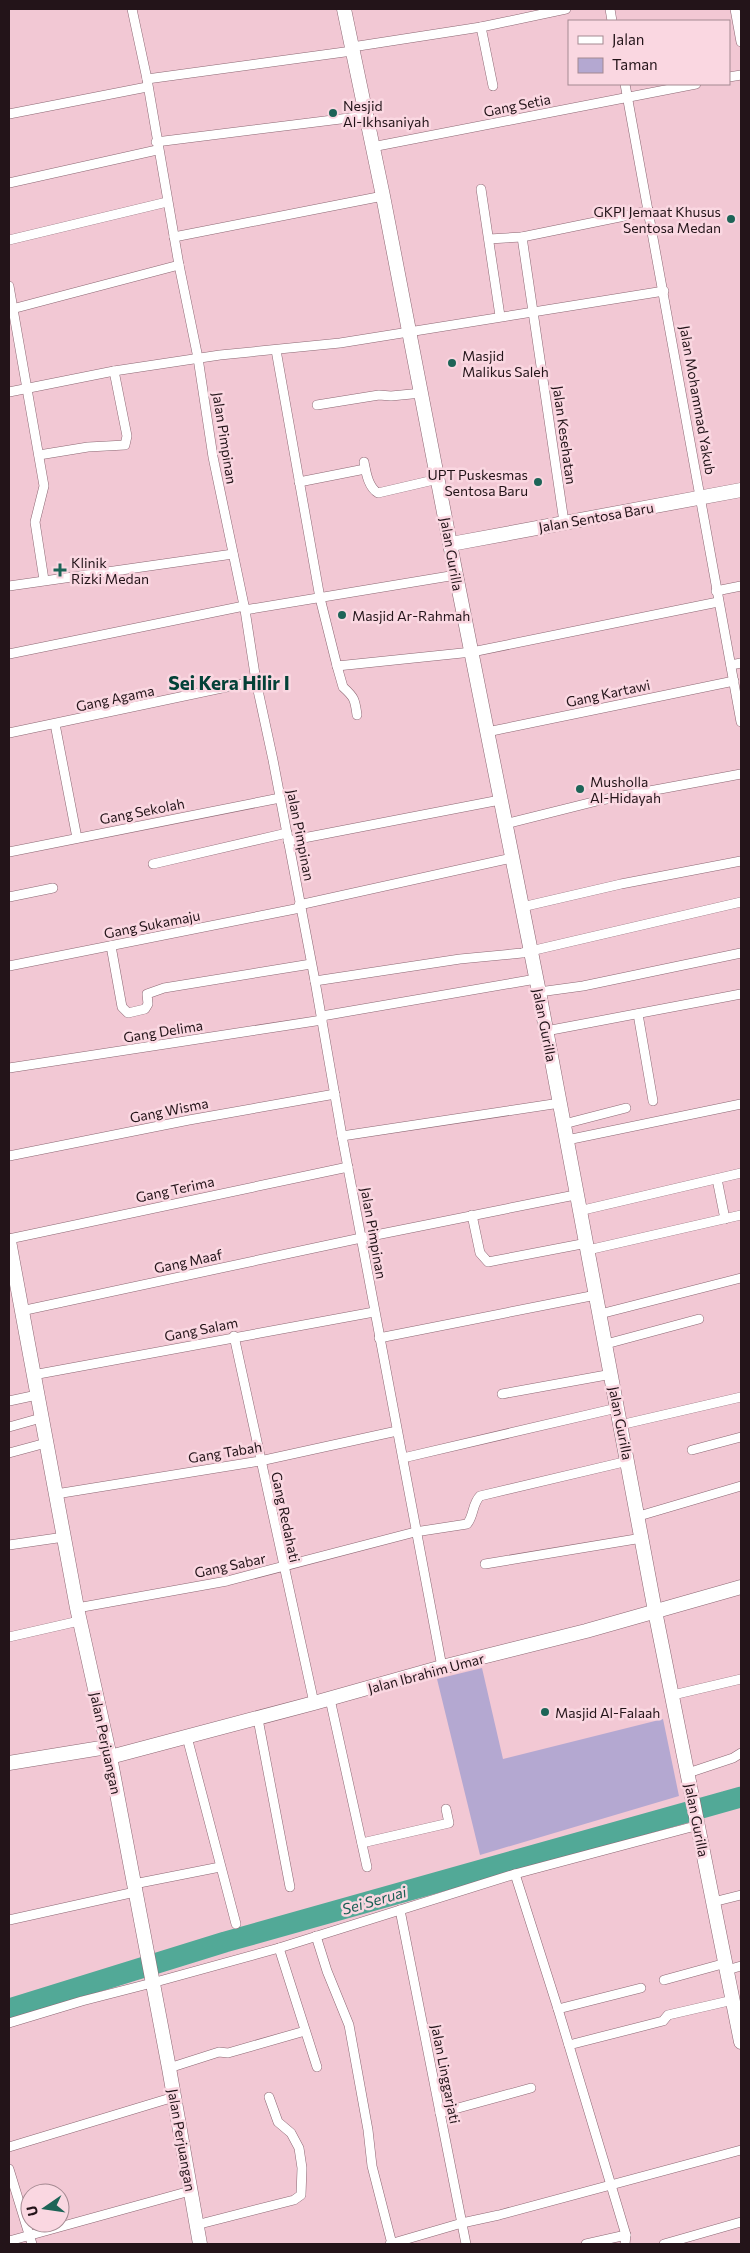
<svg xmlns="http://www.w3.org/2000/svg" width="750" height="2253" font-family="Commissioner,sans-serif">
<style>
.green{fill:#b4a8d1}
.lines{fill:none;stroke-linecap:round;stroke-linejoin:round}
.river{stroke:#52a997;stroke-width:21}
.street-casing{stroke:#8c6773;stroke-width:10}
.secondary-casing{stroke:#8c6773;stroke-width:15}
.street{stroke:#fff;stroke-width:9}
.secondary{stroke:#fff;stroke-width:14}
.poi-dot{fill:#1d6457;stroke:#fad7e1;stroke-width:2}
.labels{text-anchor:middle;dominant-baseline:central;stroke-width:5;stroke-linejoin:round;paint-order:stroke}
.poi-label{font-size:14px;fill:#231419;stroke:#fad7e1;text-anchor:start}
.street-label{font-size:14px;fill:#231419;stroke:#fad7e1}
.water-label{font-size:15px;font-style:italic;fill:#185f53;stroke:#fad7e1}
.district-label{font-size:19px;font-weight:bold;fill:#034137;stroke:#fad7e1}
</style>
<rect width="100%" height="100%" fill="#f2c8d4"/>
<!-- green -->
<polygon class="green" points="482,1668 503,1759 663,1719 679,1796 480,1855 437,1679"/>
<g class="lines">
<!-- river -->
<polyline class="river" points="9,2009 225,1942 741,1797"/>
<!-- street casing -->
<g class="street-casing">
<g id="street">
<polyline points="132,9 147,79 179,265 198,358 213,457 245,610 256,681 273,760 315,981 342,1136 442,1667"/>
<polyline points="610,9 612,21"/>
<polyline points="735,9 741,42"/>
<polyline points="352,47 481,27"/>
<polyline points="729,77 741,75"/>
<polyline points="147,79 352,51"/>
<polyline points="625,84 741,722"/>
<polyline points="493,86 481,27 566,9"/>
<polyline points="9,114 147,87"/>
<polyline points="156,142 365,116"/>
<polyline points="372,147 696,84"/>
<polyline points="9,183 157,150"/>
<polyline points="481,189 500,316"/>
<polyline points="174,237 383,196"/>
<polyline points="522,237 649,211"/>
<polyline points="489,239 522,237 564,522"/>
<polyline points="9,240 167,202"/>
<polyline points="9,286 44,486 35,522 44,580"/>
<polyline points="12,309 179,265"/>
<polyline points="276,350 320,598 337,666 472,652 718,602"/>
<polyline points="9,392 114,371 220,355 340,343 664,291"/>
<polyline points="317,405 379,395 391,396 422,393"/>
<polyline points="39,455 88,447 125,445 127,436 114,371"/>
<path d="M364,462c2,10 4,25 14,31l60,-14"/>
<polyline points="299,482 365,469"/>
<polyline points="9,586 233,554"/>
<polyline points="716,591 741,586"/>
<polyline points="245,610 456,575"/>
<polyline points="9,654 244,606"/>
<polyline points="731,665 741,663"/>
<path d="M337,666l6,21c11,10 12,12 14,28"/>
<polyline points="55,724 77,838"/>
<polyline points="487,732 734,681"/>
<polyline points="9,733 256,681"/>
<polyline points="505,824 601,800 741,774"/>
<polyline points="288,841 500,800"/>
<polyline points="9,852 280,798"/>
<polyline points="153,864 287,833"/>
<polyline points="9,897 53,888"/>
<polyline points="299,905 512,858"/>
<polyline points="522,907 621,884 741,861"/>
<polyline points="111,946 122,1007 128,1013 145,1009 148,1004 147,994 164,988 311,964"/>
<polyline points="9,966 300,908"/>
<polyline points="315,981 460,959 522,953 741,902"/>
<polyline points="539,992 583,986 741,953"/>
<polyline points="638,1014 653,1101"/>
<polyline points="322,1016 536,979"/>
<polyline points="546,1031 741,994"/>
<polyline points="9,1068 322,1020"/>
<polyline points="564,1124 626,1108"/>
<polyline points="342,1136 560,1103"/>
<polyline points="567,1140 741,1104"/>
<polyline points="9,1156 189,1120 335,1094"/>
<polyline points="717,1179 725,1219"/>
<polyline points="579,1211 741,1173"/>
<polyline points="472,1215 480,1253 488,1262 587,1243"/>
<polyline points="9,1239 348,1167"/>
<polyline points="588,1250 741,1215"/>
<polyline points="21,1311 361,1238 575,1195"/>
<polyline points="600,1314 741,1278"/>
<polyline points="234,1336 314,1703"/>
<polyline points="379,1338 596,1295"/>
<polyline points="606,1344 699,1319"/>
<polyline points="33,1375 374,1312"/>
<polyline points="502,1394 612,1374"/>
<polyline points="9,1401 37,1395"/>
<polyline points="620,1425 741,1397"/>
<polyline points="9,1427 41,1418"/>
<polyline points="692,1450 741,1437"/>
<polyline points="9,1453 46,1443"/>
<polyline points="403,1458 617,1408"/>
<polyline points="56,1494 260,1461 397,1431"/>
<polyline points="639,1516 741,1486"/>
<polyline points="9,1545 64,1537"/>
<polyline points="485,1564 642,1538"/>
<path d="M77,1608l150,-27 188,-49 52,-8c7,-8 5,-20 13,-28l148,-35"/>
<polyline points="9,1637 79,1621"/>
<polyline points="673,1695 741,1679"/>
<polyline points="330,1699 367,1867"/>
<polyline points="258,1719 290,1887"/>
<polyline points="187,1737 236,1924"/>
<polyline points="688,1773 733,1758 741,1753"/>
<polyline points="362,1843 449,1823 446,1809"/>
<polyline points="515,1874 558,2009 626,2235 625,2244"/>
<polyline points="134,1884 220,1867"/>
<polyline points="713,1902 741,1895"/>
<polyline points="400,1910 466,2244"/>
<polyline points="9,1920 135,1892"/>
<polyline points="316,1936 327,1971 349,2025 368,2130 372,2166 392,2244"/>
<polyline points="279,1948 317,2067"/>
<polyline points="727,1970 741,1966"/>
<polyline points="664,1980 726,1963"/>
<polyline points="558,2009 641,1988"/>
<polyline points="9,2023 82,2001 152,1983 279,1948 515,1874 699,1825"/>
<polyline points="569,2045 663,2021 668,2015 733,2000"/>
<polyline points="169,2068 219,2052 228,2053 305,2031"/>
<polyline points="440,2113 531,2088"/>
<polyline points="9,2147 174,2097"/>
<polyline points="9,2169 32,2244"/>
<polyline points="196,2225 294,2200 301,2195 302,2168 299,2148 291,2133 278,2122 269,2097"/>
<polyline points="9,2241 190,2191"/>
<polyline points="390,2244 462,2223 499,2215 741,2150"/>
<polyline points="586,2244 626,2235"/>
<polyline points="664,2244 741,2222"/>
</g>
</g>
<!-- secondary casing -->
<g class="secondary-casing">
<g id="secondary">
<polyline points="344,9 383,196 456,575 539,992 655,1611 741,2042"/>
<polyline points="451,544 741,490"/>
<polyline points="9,1241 77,1608 110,1757 169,2068 200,2244"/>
<polyline points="110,1757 314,1703 442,1667 586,1631 741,1587"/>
<polyline points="9,1763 107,1747"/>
</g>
</g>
<!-- street -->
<use href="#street" class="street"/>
<!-- secondary -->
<use href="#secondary" class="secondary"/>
</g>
<!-- markers -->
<g class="poi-dot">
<circle cx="333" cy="113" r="5"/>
<circle cx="731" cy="219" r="5"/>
<circle cx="452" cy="363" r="5"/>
<circle cx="538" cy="482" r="5"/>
<path d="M57.5 562.5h5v5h5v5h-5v5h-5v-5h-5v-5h5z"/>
<circle cx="342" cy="615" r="5"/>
<circle cx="580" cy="789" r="5"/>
<circle cx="545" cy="1712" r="5"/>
</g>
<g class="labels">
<!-- poi labels -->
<g class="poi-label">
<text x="343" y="105">Nesjid<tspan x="343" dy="16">Al-Ikhsaniyah</tspan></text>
<text x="721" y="211" text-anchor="end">GKPI Jemaat Khusus<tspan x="721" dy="16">Sentosa Medan</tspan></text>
<text x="462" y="355">Masjid<tspan x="462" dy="16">Malikus Saleh</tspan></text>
<text x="528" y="474" text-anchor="end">UPT Puskesmas<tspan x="528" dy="16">Sentosa Baru</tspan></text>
<text x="71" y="562">Klinik<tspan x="71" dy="16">Rizki Medan</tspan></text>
<text x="352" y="615">Masjid Ar-Rahmah</text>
<text x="590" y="781">Musholla<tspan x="590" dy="16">Al-Hidayah</tspan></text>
<text x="555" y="1712">Masjid Al-Falaah</text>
</g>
<!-- street labels -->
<g class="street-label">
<text transform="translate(517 105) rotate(-11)">Gang Setia</text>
<text transform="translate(698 400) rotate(80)">Jalan Mohammad Yakub</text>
<text transform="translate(565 435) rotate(82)">Jalan Kesehatan</text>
<text transform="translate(225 438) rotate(81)">Jalan Pimpinan</text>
<text transform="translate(596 517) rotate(-10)">Jalan Sentosa Baru</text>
<text transform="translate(452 554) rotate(80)">Jalan Gurilla</text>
<text transform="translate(608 693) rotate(-12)">Gang Kartawi</text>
<text transform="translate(115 698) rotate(-12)">Gang Agama</text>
<text transform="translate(142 811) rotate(-11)">Gang Sekolah</text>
<text transform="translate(301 835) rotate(79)">Jalan Pimpinan</text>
<text transform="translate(152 924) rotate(-11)">Gang Sukamaju</text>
<text transform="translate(545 1025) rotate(79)">Jalan Gurilla</text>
<text transform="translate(163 1031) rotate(-9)">Gang Delima</text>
<text transform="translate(169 1110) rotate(-11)">Gang Wisma</text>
<text transform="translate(175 1189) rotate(-12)">Gang Terima</text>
<text transform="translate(374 1233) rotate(80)">Jalan Pimpinan</text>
<text transform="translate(188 1261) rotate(-12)">Gang Maaf</text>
<text transform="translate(201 1329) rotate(-11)">Gang Salam</text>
<text transform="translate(621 1423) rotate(79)">Jalan Gurilla</text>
<text transform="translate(225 1452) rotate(-9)">Gang Tabah</text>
<text transform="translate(286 1517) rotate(78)">Gang Redahati</text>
<text transform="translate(230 1565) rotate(-12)">Gang Sabar</text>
<text transform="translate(426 1673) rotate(-15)">Jalan Ibrahim Umar</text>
<text transform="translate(106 1743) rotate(78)">Jalan Perjuangan</text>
<text transform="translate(697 1820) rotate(79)">Jalan Gurilla</text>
<text transform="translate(446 2074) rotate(79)">Jalan Linggarjati</text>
<text transform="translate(182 2140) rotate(80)">Jalan Perjuangan</text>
</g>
<!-- water labels -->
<g class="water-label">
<text transform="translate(374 1900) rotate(-16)">Sei Seruai</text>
</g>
<!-- district labels -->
<g class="district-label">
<text x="229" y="682">Sei Kera Hilir I</text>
</g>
</g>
<!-- border -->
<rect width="750" height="2253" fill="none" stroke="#231419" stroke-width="20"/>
<!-- legend -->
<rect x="568" y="20" width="162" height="65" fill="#fad7e1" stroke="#a48991"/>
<rect x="578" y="36" width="25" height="8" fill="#ffffff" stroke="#a48991"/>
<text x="612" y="45" font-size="15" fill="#231419">Jalan</text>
<rect x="578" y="58" width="25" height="15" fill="#b4a8d1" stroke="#a48991"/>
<text x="612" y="70" font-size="15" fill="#231419">Taman</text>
<!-- north arrow -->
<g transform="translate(45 2208) rotate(257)"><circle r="24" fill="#fad7e1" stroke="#a48991"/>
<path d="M0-4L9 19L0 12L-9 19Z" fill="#1d6457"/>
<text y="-8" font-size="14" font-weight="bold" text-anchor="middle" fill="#231419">U</text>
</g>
</svg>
